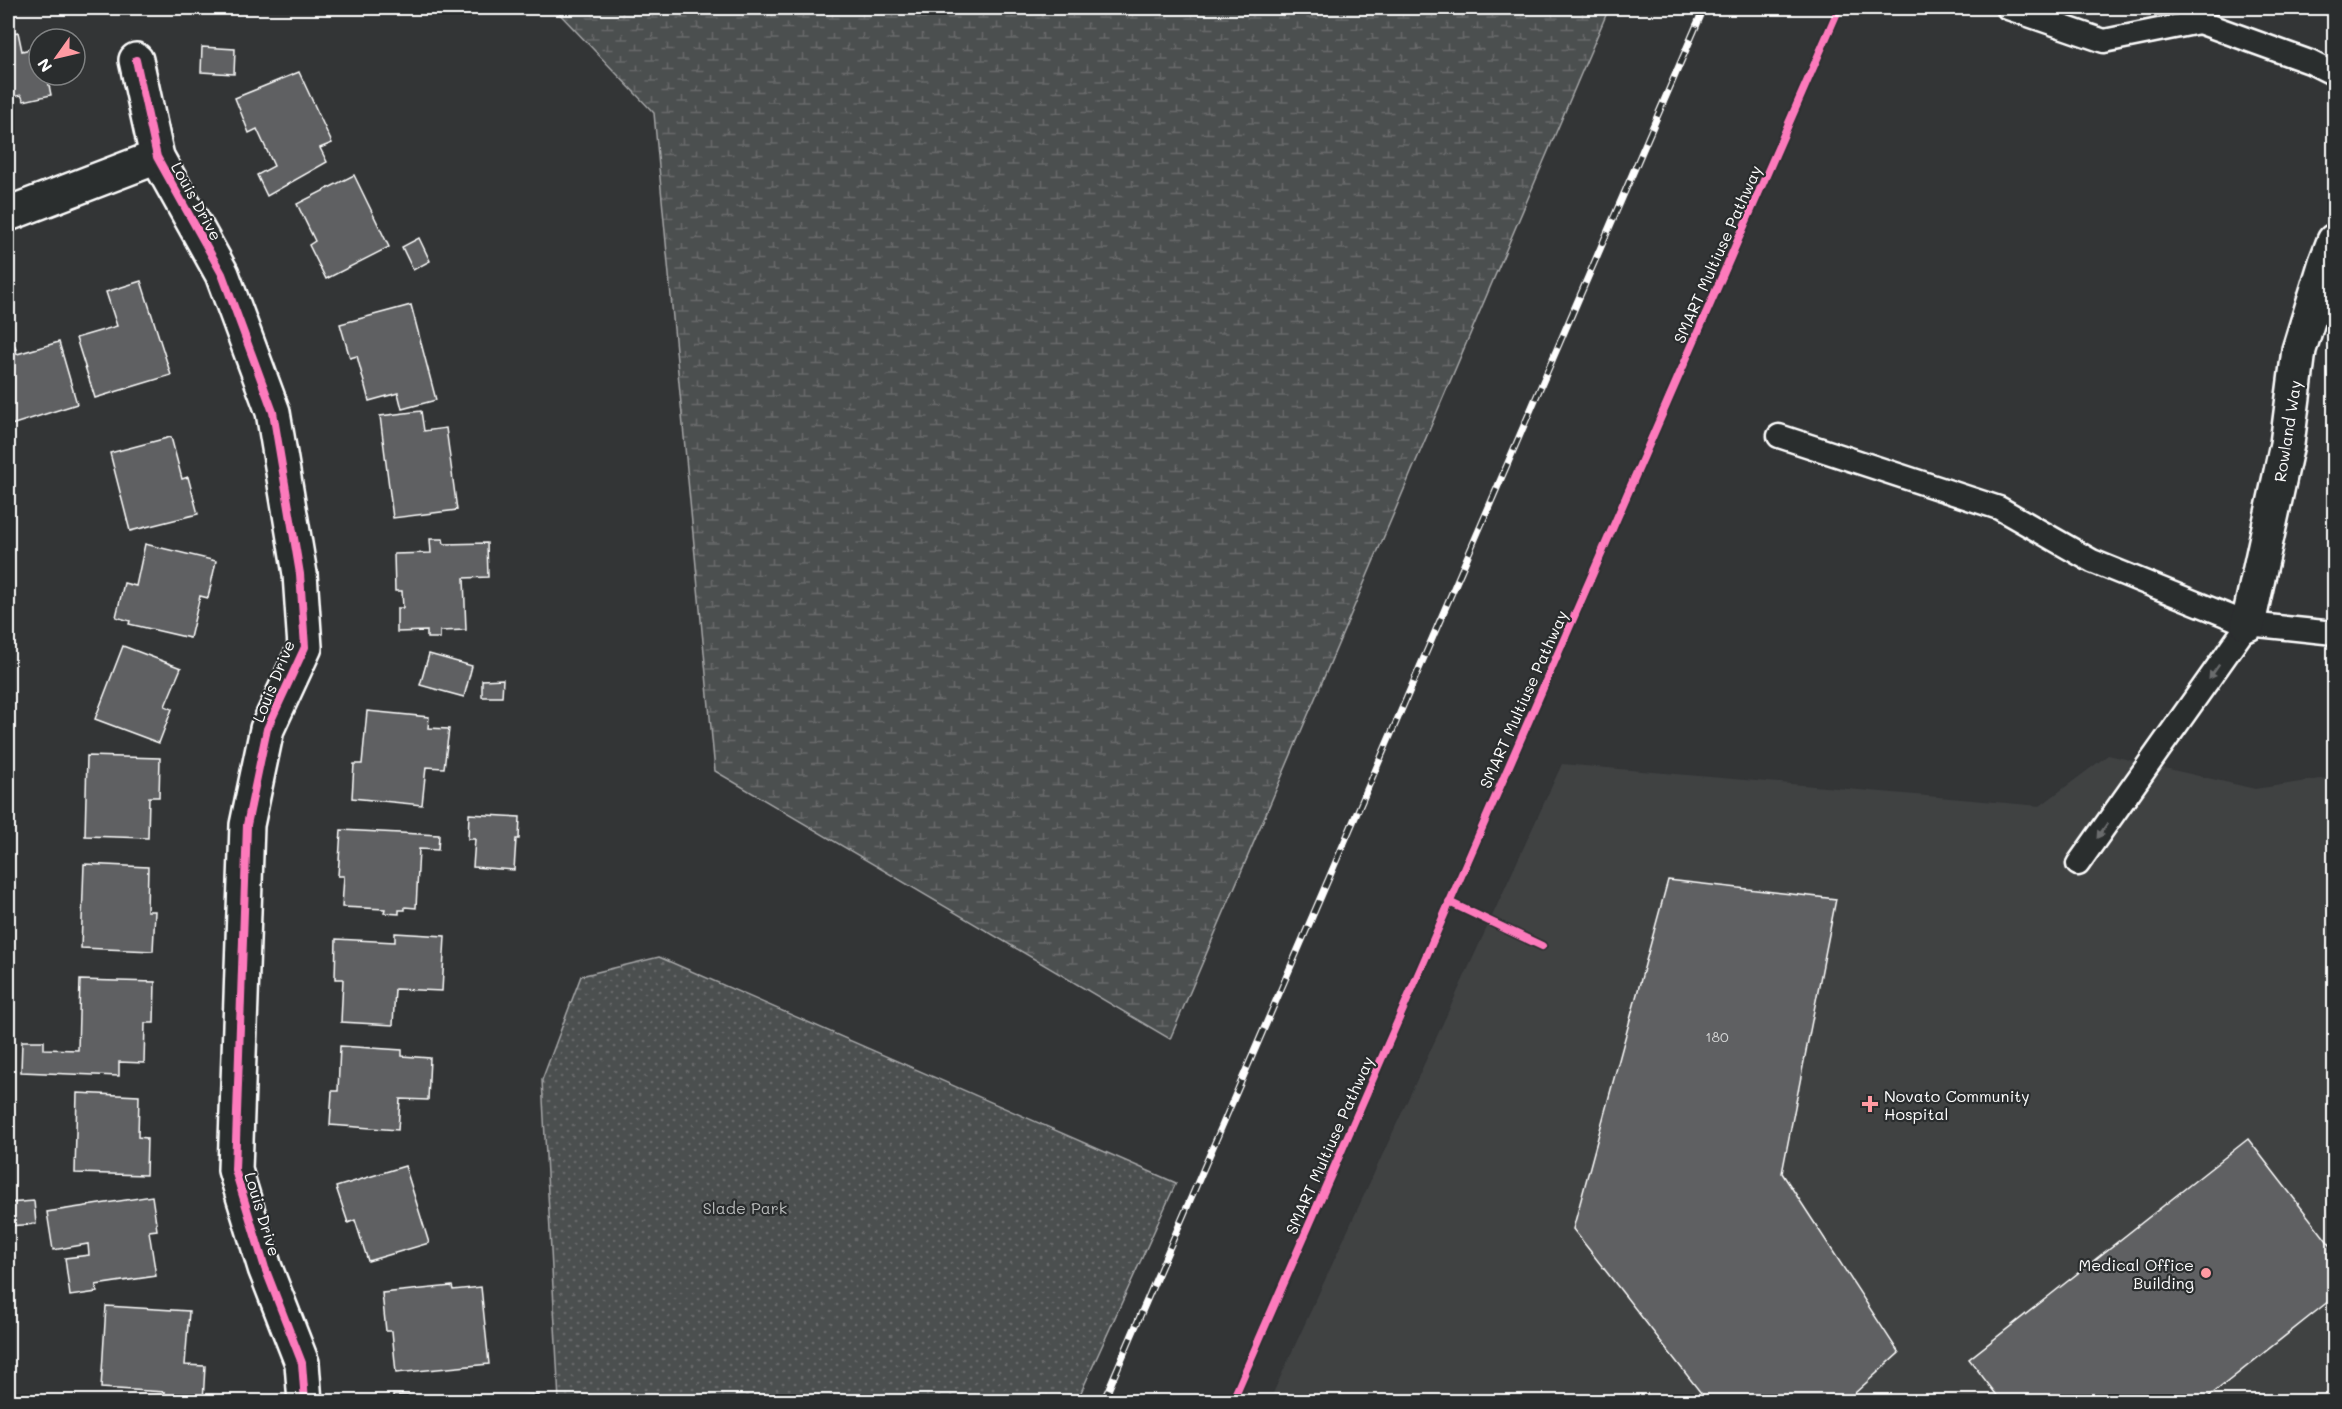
<svg xmlns="http://www.w3.org/2000/svg" width="2342" height="1409" font-family="Mali,sans-serif">
<style>
.built{fill:#404243}
.wetland{fill:url(#wetland-marsh);stroke:#a6a7a8;stroke-width:1.5}
.park{fill:url(#park-dots);stroke:#a6a7a8;stroke-width:1.5}
.building{fill:#5f6162;stroke:#fff;stroke-width:1.5}
.lines{fill:none;stroke-linecap:round;stroke-linejoin:round}
.lane-casing{stroke:#fff;stroke-width:27}
.street-casing{stroke:#fff;stroke-width:38}
.lane{stroke:#2a2d2e;stroke-width:22}
.street{stroke:#2a2d2e;stroke-width:33}
.rail-casing{stroke:#fff;stroke-width:7}
.rail{stroke:#2a2d2e;stroke-width:4.5;stroke-dasharray:14;stroke-linecap:butt}
.cycleway-casing{stroke:#2a2d2e;stroke-width:11}
.cycleway{stroke:#fd7abc;stroke-width:8}
.oneway{fill:#6a6c6d}
.poi-dot{fill:#ff9aa2;stroke:#2a2d2e;stroke-width:2}
.labels{text-anchor:middle;dominant-baseline:central;stroke-width:4.5;stroke-linejoin:round;paint-order:stroke}
.number-label{font-size:14px;fill:#d7d8d8}
.street-label{font-size:16px;fill:#fff;stroke:#2a2d2e}
.poi-label{font-size:16px;fill:#fff;stroke:#2a2d2e;text-anchor:start}
.park-label{font-size:16px;fill:#b7b9b9;stroke:#2a2d2e}
</style>
<defs>
<pattern id="wetland-marsh" width="20" height="14" patternUnits="userSpaceOnUse" patternTransform="scale(1.5)"><rect width="20" height="14" fill="#4c4f50"/><path d="M1 5h8M5 5V1M11 12h8M15 12V8" fill="none" stroke="#67696a"/></pattern>
<pattern id="park-dots" width="8" height="8" patternUnits="userSpaceOnUse" patternTransform="scale(1.5)"><rect width="8" height="8" fill="#4c4f50"/><path d="M2 2h.1M6 6h.1" fill="none" stroke="#67696a" stroke-width="1.8" stroke-linecap="round"/></pattern>
</defs>
<rect width="100%" height="100%" fill="#333536"/>
<filter id="ink" filterUnits="userSpaceOnUse"><feTurbulence type="fractalNoise" baseFrequency=".0167" numOctaves="2"/><feDisplacementMap in="SourceGraphic" scale="12" xChannelSelector="R" yChannelSelector="G"/><feConvolveMatrix kernelMatrix="1 2 1 2 8 2 1 2 1" color-interpolation-filters="sRGB"/></filter>
<g filter="url(#ink)">
<!-- built -->
<polygon class="built" points="2108,755 2255,789 2334,777 2334,1401 1269,1402 1562,764 2040,806"/>
<!-- wetland -->
<polygon class="wetland" points="554,8 1609,8 1170,1039 715,771 654,113"/>
<!-- park -->
<polygon class="park" points="659,957 1176,1183 1077,1401 559,1401 542,1080 581,976"/>
<!-- building -->
<g class="building">
<polygon points="18,32 22,51 39,47 39,75 47,75 51,95 24,101 21,95 8,98 8,34"/>
<polygon points="202,47 235,49 234,74 201,72"/>
<polygon points="299,72 332,143 320,148 327,162 267,196 257,175 274,166 257,129 249,133 235,98"/>
<polygon points="354,175 389,247 326,279 309,245 315,241 297,204"/>
<polygon points="419,238 430,261 413,270 402,247"/>
<polygon points="141,281 171,375 95,398 76,338 117,326 106,292"/>
<polygon points="411,305 436,400 402,409 398,393 369,401 357,356 350,358 340,324"/>
<polygon points="59,342 77,404 8,426 8,348 15,346 17,354"/>
<polygon points="421,411 424,431 446,428 457,510 393,518 380,416"/>
<polygon points="171,437 182,479 188,477 198,514 130,531 110,453"/>
<polygon points="430,539 443,539 444,544 487,543 488,577 464,578 466,630 440,631 440,638 427,638 427,631 397,632 397,608 403,608 402,591 395,591 394,554 431,553"/>
<polygon points="145,544 216,561 208,598 200,596 190,638 129,624 130,621 116,617 124,583 136,586"/>
<polygon points="123,646 181,668 165,706 172,709 159,743 95,719"/>
<polygon points="429,654 472,666 464,697 420,685"/>
<polygon points="503,679 502,697 482,697 482,680"/>
<polygon points="367,711 429,717 428,728 449,729 444,768 426,767 422,805 352,798 354,764 362,764"/>
<polygon points="87,756 160,758 159,797 149,797 148,838 85,836"/>
<polygon points="469,814 520,817 519,839 516,839 514,870 473,867 475,839 468,839"/>
<polygon points="341,830 439,835 438,850 419,849 416,908 405,907 405,910 399,910 399,914 384,913 385,909 342,907 344,876 338,876"/>
<polygon points="84,864 148,867 147,911 155,911 153,951 81,948"/>
<polygon points="1668,880 1836,899 1782,1173 1899,1353 1845,1402 1708,1402 1573,1229"/>
<polygon points="395,933 445,936 442,991 395,989 393,1025 341,1022 343,979 335,979 336,939 395,942"/>
<polygon points="80,980 155,982 154,1023 145,1023 144,1063 119,1062 119,1076 21,1072 22,1041 44,1041 44,1049 78,1050"/>
<polygon points="340,1046 402,1050 402,1056 430,1058 428,1100 400,1099 398,1130 330,1125 332,1091 338,1091"/>
<polygon points="77,1093 139,1096 138,1137 147,1138 146,1175 75,1173"/>
<polygon points="2248,1139 2334,1250 2334,1297 2202,1402 2002,1402 1969,1359"/>
<polygon points="405,1166 429,1243 368,1261 355,1220 348,1223 336,1187"/>
<polygon points="152,1196 157,1230 149,1231 156,1276 96,1285 97,1292 70,1296 65,1258 89,1255 88,1244 53,1250 47,1212"/>
<polygon points="34,1201 36,1224 8,1226 8,1203"/>
<polygon points="452,1286 453,1290 481,1287 489,1364 396,1373 392,1331 386,1331 382,1293"/>
<polygon points="106,1306 189,1311 185,1365 205,1366 203,1402 164,1402 165,1392 101,1388"/>
<polygon points="393,1395 465,1398 465,1402 393,1402"/>
<polygon points="539,1395 540,1402 518,1402 517,1396"/>
</g>
<g class="lines">
<!-- lane casing -->
<g class="lane-casing">
<g id="lane">
<polyline points="2008,8 2104,41 2199,22 2310,62 2334,74"/>
<polyline points="1779,436 1999,508 2092,561 2248,624 2334,633"/>
<polyline points="2078,864 2248,624"/>
</g>
</g>
<!-- street casing -->
<g class="street-casing">
<g id="street">
<polyline points="136,60 157,157 222,274 273,412 300,574 305,647 267,729 247,825 235,1170 265,1268 302,1363 305,1402"/>
<polyline points="8,214 157,157"/>
<polyline points="2248,624 2287,444 2299,350 2326,262 2334,241"/>
</g>
</g>
<!-- lane -->
<use href="#lane" class="lane"/>
<!-- street -->
<use href="#street" class="street"/>
<!-- rail casing -->
<g class="rail-casing">
<polyline id="rail" points="1103,1402 1704,8"/>
</g>
<!-- rail -->
<use href="#rail" class="rail"/>
<!-- cycleway casing -->
<g class="cycleway-casing">
<g id="cycleway">
<polyline points="136,60 157,157 222,274 273,412 300,574 305,647 267,729 247,825 235,1170 265,1268 302,1363 305,1402"/>
<polyline points="1449,902 1542,946"/>
<polyline points="1232,1402 1839,8"/>
</g>
</g>
<!-- cycleway -->
<use href="#cycleway" class="cycleway"/>
</g>
<!-- one-way arrows -->
<defs><path id="oneway-solid" d="M-6-.8H1V-3.2L6.5 0L1 3.2V.8H-6Z" transform="scale(1.5)"/></defs>
<g class="oneway">
<use href="#oneway-solid" transform="translate(2214 672) rotate(125)"/>
<use href="#oneway-solid" transform="translate(2102 831) rotate(125)"/>
</g>
</g>
<!-- markers -->
<g class="poi-dot">
<path d="M1867 1095h6v6h6v6h-6v6h-6v-6h-6v-6h6z"/>
<circle cx="2206" cy="1273" r="6"/>
</g>
<g class="labels">
<!-- number labels -->
<g class="number-label">
<text x="1717" y="1036">180</text>
</g>
<!-- street labels -->
<g class="street-label">
<text transform="translate(197 201) rotate(61)">Louis Drive</text>
<text transform="translate(1717 254) rotate(-66)">SMART Multiuse Pathway</text>
<text transform="translate(2287 431) rotate(-81)">Rowland Way</text>
<text transform="translate(273 681) rotate(-68)">Louis Drive</text>
<text transform="translate(1523 699) rotate(-66)">SMART Multiuse Pathway</text>
<text transform="translate(1329 1145) rotate(-66)">SMART Multiuse Pathway</text>
<text transform="translate(263 1214) rotate(73)">Louis Drive</text>
</g>
<!-- poi labels -->
<g class="poi-label">
<text x="1884" y="1095">Novato Community<tspan x="1884" dy="18">Hospital</tspan></text>
<text x="2194" y="1264" text-anchor="end">Medical Office<tspan x="2194" dy="18">Building</tspan></text>
</g>
<!-- park labels -->
<g class="park-label">
<text x="745" y="1207">Slade Park</text>
</g>
</g>
<!-- margin -->
<rect width="2342" height="1409" fill="none" stroke="#2a2d2e" stroke-width="30"/>
<rect x="15" y="15" width="2312" height="1379" fill="none" stroke="#fff" stroke-width="2" filter="url(#ink)"/>
<!-- north arrow -->
<g transform="translate(57 57) rotate(236)"><circle r="28" fill="#2a2d2e" stroke="#7f8182" stroke-width="1.5"/>
<path d="M0-4.5L10 22L0 15L-10 22Z" fill="#ff9aa2"/>
<text y="-9" font-size="16" font-weight="bold" text-anchor="middle" fill="#ffffff">N</text>
</g>
</svg>
